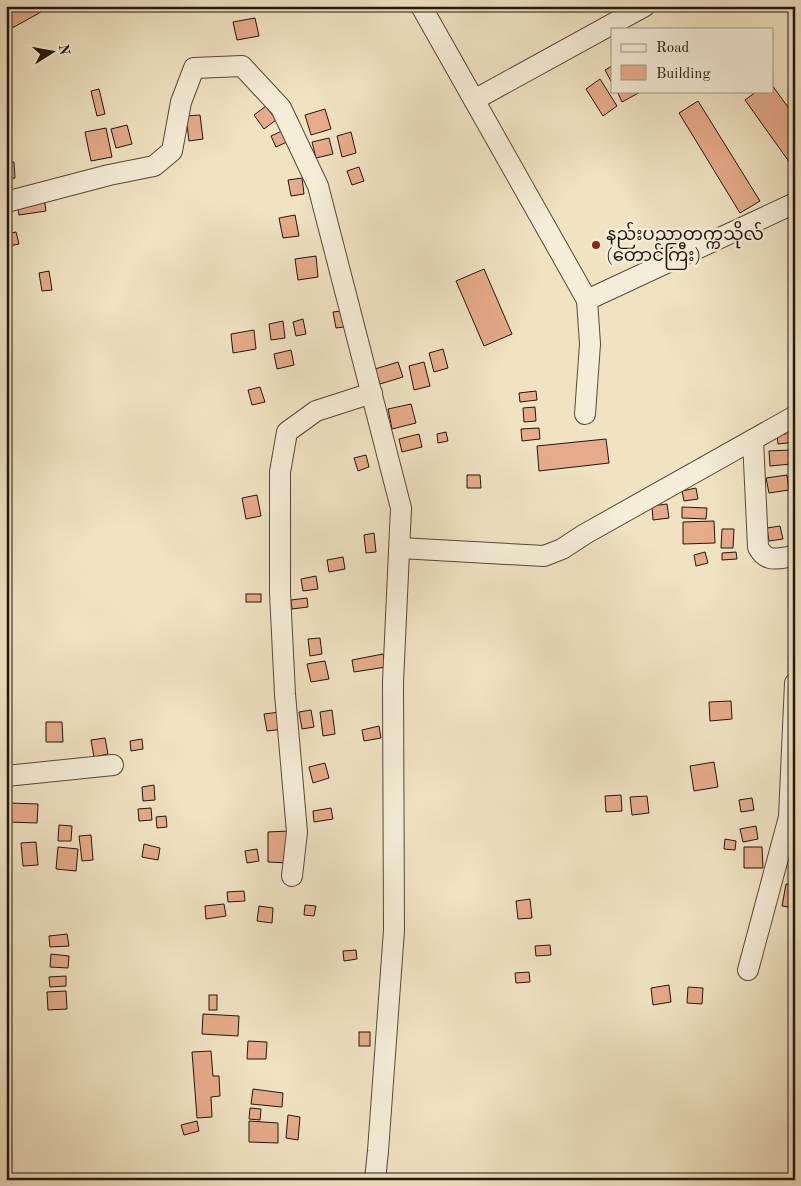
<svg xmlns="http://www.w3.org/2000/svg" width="801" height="1186" font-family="'Old Standard TT','Noto Sans Myanmar',serif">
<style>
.building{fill:#e6ab8a;stroke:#23160c}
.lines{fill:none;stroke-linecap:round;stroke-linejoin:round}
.minor-casing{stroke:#56493a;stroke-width:22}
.minor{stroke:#f5edd7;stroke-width:20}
.poi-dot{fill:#8f2418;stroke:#f5edd7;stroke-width:2}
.labels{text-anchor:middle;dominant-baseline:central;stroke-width:5;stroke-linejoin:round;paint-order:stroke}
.poi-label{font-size:18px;fill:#23160c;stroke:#f5edd7;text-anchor:start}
</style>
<rect width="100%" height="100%" fill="#efe3c2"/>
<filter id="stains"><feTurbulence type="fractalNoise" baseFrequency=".004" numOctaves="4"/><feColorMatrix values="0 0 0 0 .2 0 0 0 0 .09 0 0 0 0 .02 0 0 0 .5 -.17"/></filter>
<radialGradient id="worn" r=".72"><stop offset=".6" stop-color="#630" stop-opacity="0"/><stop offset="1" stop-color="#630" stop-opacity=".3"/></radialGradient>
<!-- building -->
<g class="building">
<polygon points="6,6 52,6 14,27 8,28"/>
<polygon points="255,18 259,36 237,40 233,22"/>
<polygon points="612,66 612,83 605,70"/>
<polygon points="600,79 617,106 603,116 586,89"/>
<polygon points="772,85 795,117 795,170 745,100 757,91 772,91"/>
<polygon points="99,89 105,114 97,116 91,91"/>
<polygon points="617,91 642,91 622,102"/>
<polygon points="698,101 760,201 740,213 679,113"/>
<polygon points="266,106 276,120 264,129 254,115"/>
<polygon points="325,109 331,129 311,135 305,115"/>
<polygon points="200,115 203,139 189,141 186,116"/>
<polygon points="127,125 132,144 116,148 111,129"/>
<polygon points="106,128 112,157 91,161 85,132"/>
<polygon points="284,130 289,141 276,147 271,136"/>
<polygon points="351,132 356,153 342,157 337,136"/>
<polygon points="329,138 333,154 316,158 312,142"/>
<polygon points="14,162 15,178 6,179 6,163"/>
<polygon points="359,167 364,181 352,185 347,171"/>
<polygon points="302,178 304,194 291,196 288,180"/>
<polygon points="44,197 46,211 19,215 17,201"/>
<polygon points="295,215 299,236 283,238 279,218"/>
<polygon points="16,232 19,244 9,246 6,234"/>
<polygon points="316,256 318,277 298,280 295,259"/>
<polygon points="484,269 512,334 484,346 456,281"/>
<polygon points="49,271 52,290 42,291 39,273"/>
<polygon points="341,311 344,327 336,328 333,312"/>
<polygon points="303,319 306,334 296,336 293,322"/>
<polygon points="283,321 285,338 271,340 269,324"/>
<polygon points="254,330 256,349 233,353 231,334"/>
<polygon points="443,349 448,368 434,372 429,353"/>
<polygon points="291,350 294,365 277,369 274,354"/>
<polygon points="398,362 403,377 380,384 375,369"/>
<polygon points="424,362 430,386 414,390 409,366"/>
<polygon points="260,387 265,402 252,405 248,390"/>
<polygon points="536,391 537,400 520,402 519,393"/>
<polygon points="411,404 416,423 392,429 388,409"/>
<polygon points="535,407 536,421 524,422 523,408"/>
<polygon points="795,424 795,442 778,444 777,435 786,434 785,425"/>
<polygon points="539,428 540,439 522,441 521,429"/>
<polygon points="446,432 448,441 438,443 437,434"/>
<polygon points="419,434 422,447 402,452 399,439"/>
<polygon points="606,439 609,463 539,471 537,446"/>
<polygon points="790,450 791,464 770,466 769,451"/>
<polygon points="366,455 369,467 358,471 354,458"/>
<polygon points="467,475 480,475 481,488 467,488"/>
<polygon points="787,475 789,490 769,493 766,478"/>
<polygon points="696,488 698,499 684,501 682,491"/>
<polygon points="257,495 261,516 246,519 242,498"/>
<polygon points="667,504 669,518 653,520 652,506"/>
<polygon points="682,507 707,508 706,519 682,518"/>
<polygon points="714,521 715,543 683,544 683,522"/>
<polygon points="780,526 783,539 769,541 767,528"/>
<polygon points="722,529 734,529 733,548 721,548"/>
<polygon points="374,533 376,552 366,553 364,535"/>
<polygon points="705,552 708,563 696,566 694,555"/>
<polygon points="736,552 737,559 722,560 722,553"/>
<polygon points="343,557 345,569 329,572 327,560"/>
<polygon points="316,576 318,589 303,591 301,579"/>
<rect x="246" y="594" width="15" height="8"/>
<polygon points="307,598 308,607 292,609 291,600"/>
<polygon points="320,638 322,654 310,656 308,639"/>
<polygon points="383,654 386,667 354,672 352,660"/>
<polygon points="325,661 329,679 311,682 307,664"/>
<polygon points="731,701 732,719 710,721 709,702"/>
<polygon points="311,710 314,727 302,729 299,712"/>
<polygon points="332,710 335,734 323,736 320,712"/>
<polygon points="280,712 283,729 267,731 264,714"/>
<polygon points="46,722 62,722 63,742 46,742"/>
<polygon points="379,726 381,738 364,741 362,730"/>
<polygon points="105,738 108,754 94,757 91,740"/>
<polygon points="142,739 143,749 131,751 130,741"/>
<polygon points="714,762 718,787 694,791 690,766"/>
<polygon points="325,763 329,778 313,783 309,767"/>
<polygon points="154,785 155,800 143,801 142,787"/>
<polygon points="621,795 622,811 606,812 605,796"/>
<polygon points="647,796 649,813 632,815 630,797"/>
<polygon points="752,798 754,810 741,812 739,800"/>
<polygon points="9,803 38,804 37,823 8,822"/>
<polygon points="151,808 152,820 139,821 138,809"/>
<polygon points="331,808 333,819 314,822 313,811"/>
<polygon points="166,816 167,827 157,828 156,817"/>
<polygon points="59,825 72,826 71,841 58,841"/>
<polygon points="756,826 758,839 743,842 740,829"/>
<polygon points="289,831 289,863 268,862 268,832"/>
<polygon points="91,835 93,860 82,861 79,836"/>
<polygon points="725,839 736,841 735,850 724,849"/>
<polygon points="36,842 38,865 23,866 21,843"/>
<polygon points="144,844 160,848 158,860 142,857"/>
<polygon points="58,847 78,849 76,871 56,869"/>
<polygon points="744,847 762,847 763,868 744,868"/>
<polygon points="257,849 259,861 247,863 245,851"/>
<polygon points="786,884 795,885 795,908 782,906"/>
<polygon points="244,891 245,901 228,902 227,892"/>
<polygon points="530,899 532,918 518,919 516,901"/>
<polygon points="224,904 226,916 206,919 205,906"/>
<polygon points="305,905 316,906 314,916 304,915"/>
<polygon points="259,906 273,908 272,923 257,921"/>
<polygon points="67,934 69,946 50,947 49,936"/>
<polygon points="550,945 551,955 536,956 535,946"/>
<polygon points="356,950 357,959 344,961 343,951"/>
<polygon points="51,954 69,956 68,968 50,967"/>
<polygon points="529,972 530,982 516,983 515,973"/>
<polygon points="66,976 66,986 50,987 49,977"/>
<polygon points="669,985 671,1002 653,1005 651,988"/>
<polygon points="688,987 703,988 702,1004 687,1003"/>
<polygon points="66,991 67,1009 48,1010 47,992"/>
<rect x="209" y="995" width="8" height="15"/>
<polygon points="203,1014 239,1016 238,1036 202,1034"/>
<rect x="359" y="1032" width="11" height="14"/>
<polygon points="248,1041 267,1042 266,1059 247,1059"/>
<polygon points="211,1051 213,1076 219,1076 220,1096 211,1097 212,1117 197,1118 192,1052"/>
<polygon points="253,1089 283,1093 282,1107 251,1104"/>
<polygon points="250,1108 261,1109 260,1120 249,1119"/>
<polygon points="288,1115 300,1117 298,1140 286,1138"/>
<polygon points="197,1121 199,1131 184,1135 181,1125"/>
<polygon points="249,1121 278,1123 278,1143 249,1142"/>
</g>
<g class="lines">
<!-- minor casing -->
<g class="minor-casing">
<g id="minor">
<polyline points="421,6 587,300 590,344 585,414"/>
<polyline points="474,100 645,6"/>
<polyline points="6,202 109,175 154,166 172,151 181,102 194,68 242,66 281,108 318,186 401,508 393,682 394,930 378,1151 375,1180"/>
<polyline points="587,300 795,203"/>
<path d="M753,440l5,107c9,17 20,11 37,9"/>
<polyline points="400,548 544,556 562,549 585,534 795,416"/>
<polyline points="6,776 113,765"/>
<polyline points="292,876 297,832 285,694 280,593 280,472 287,432 316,411 372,393"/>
<polyline points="748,970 789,817 795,683"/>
</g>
</g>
<!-- minor -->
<use href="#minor" class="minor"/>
</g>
<!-- markers -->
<circle class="poi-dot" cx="596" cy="245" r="5"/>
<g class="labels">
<!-- poi labels -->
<g class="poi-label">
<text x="606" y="235">နည်းပညာတက္ကသိုလ်<tspan x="606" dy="21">(တောင်ကြီး)</tspan></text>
</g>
</g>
<!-- margin -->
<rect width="801" height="1186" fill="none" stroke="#efe3c2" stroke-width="25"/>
<rect x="8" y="8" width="786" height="1171" fill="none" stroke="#23160c" stroke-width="2.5"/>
<rect x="12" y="12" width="776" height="1161" fill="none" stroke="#23160c"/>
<!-- legend -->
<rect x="611" y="28" width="162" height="65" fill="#f5edd7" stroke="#a19786"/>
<rect x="621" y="44" width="25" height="8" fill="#f5edd7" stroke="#a19786"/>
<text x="656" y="52" font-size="15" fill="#23160c">Road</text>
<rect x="621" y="65" width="25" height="15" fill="#e6ab8a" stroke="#a19786"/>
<text x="656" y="78" font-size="15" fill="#23160c">Building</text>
<!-- north arrow -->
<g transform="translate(52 52) rotate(79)" stroke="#f5edd7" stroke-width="4" paint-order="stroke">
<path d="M0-4L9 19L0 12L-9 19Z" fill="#23160c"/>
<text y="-8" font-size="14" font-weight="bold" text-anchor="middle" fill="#23160c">N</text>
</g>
<rect width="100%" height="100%" filter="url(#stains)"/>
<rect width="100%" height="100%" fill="url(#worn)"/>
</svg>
